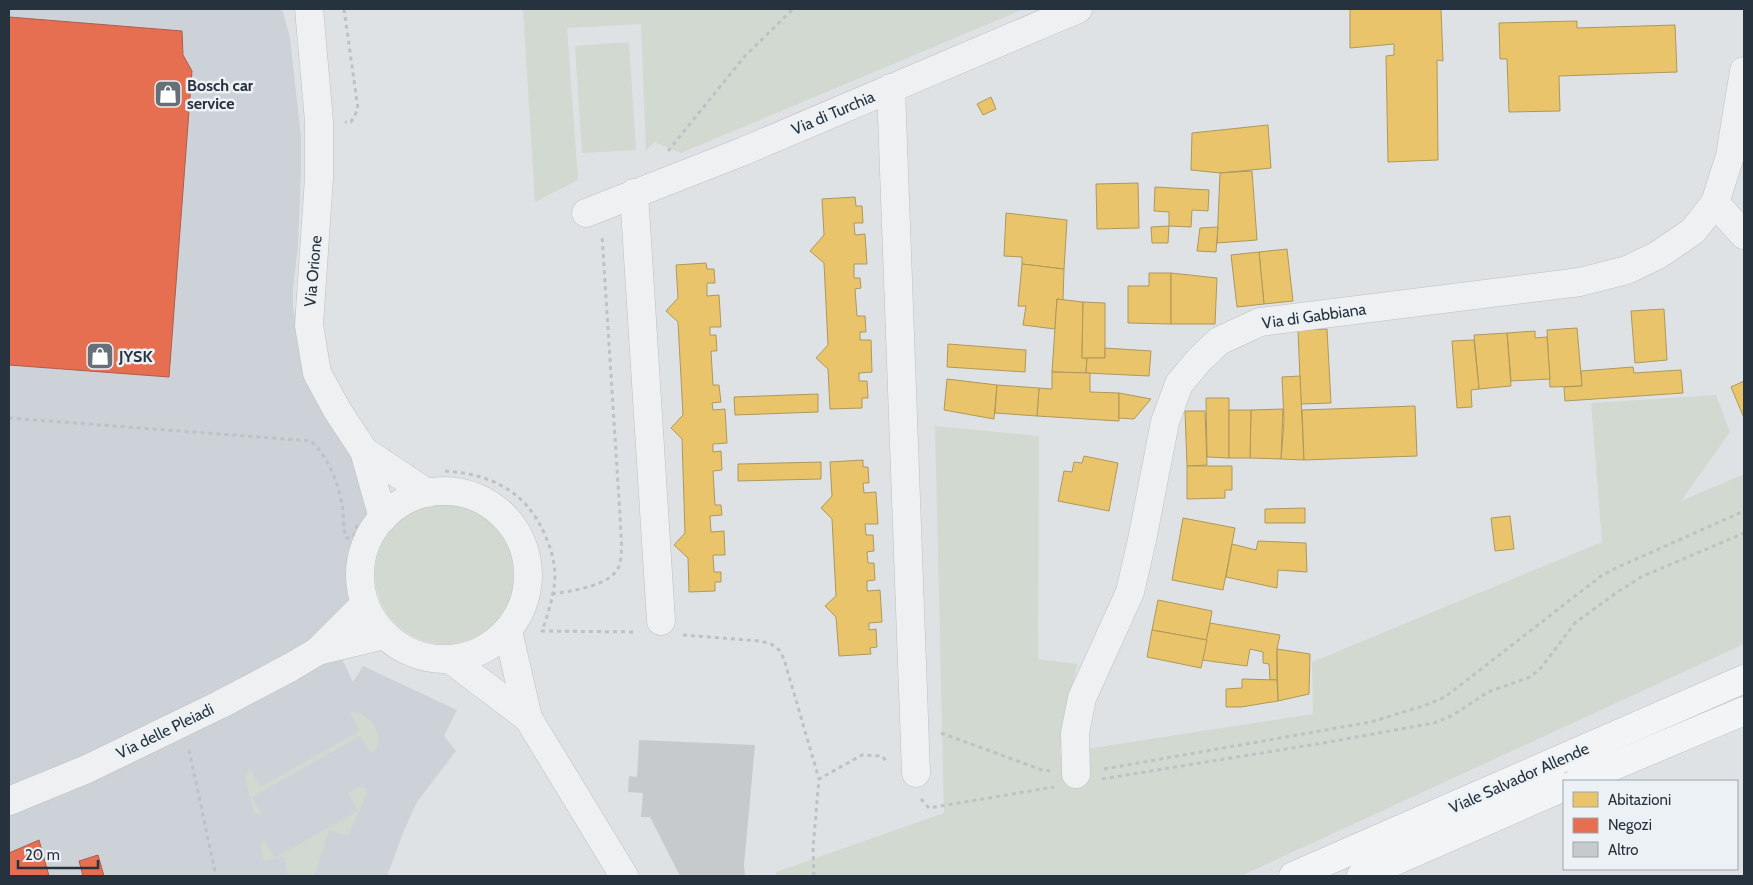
<svg xmlns="http://www.w3.org/2000/svg" width="1753" height="885" font-family="Cabin,sans-serif">
<style>
.built{fill:#cdd2d8}
.green{fill:#d1d9d0}
.homes{fill:#e9c46a;stroke:#ae985c}
.shops{fill:#e76f51;stroke:#ad5d4b}
.building{fill:#c7cacd}
.lines{fill:none;stroke-linecap:round;stroke-linejoin:round}
.minor-casing{stroke:#bdc0c3;stroke-width:29}
.major-casing{stroke:#bbbfc2;stroke-width:29}
.path{stroke:#bec2c4;stroke-width:3;stroke-dasharray:4 4;stroke-linecap:butt}
.minor{stroke:#eef0f1;stroke-width:28}
.major{stroke:#f3f4f5;stroke-width:28}
.labels{text-anchor:middle;dominant-baseline:central;stroke-width:5;stroke-linejoin:round;paint-order:stroke}
.poi-label{font-size:16px;font-weight:bold;fill:#26323d;stroke:#ecf1f5;text-anchor:start}
.street-label{font-size:16px;fill:#26323d;stroke:#ecf1f5}
</style>
<rect width="100%" height="100%" fill="#dfe2e5"/>
<!-- built -->
<polygon class="built" points="9,9 282,9 290,38 301,137 301,170 298,246 293,289 293,307 297,327 364,451 375,527 369,537 362,559 360,570 362,593 332,638 353,682 363,666 457,710 444,736 456,751 417,802 405,828 387,876 9,876"/>
<!-- green -->
<g class="green">
<polygon points="523,9 1024,9 681,153 654,142 646,151 641,24 567,28 578,180 535,202"/>
<polygon points="629,42 636,150 582,153 575,46"/>
<polygon points="1716,395 1730,432 1681,501 1744,474 1744,644 1241,876 776,876 776,872 944,813 935,426 1039,436 1038,659 1077,664 1060,753 1313,714 1312,662 1602,542 1591,403"/>
<circle cx="445" cy="574" r="70"/>
<path d="M353,712c18,0 37,31 18,41l-11,-17 -108,61 10,18 -8,-2 -9,-36 5,-8 10,18 100,-56 -10,-18z"/>
<path d="M358,787h5l3,2 1,4 -19,43 -19,-6 -15,46h-26l-4,-19 -20,4c-2,-7 -5,-15 0,-21l11,18 83,-47 -10,-18z"/>
</g>
<!-- homes -->
<g class="homes">
<polygon points="1350,9 1441,9 1443,61 1437,60 1438,160 1388,162 1386,56 1394,55 1394,44 1350,48"/>
<polygon points="1577,21 1577,28 1675,25 1677,72 1559,76 1560,111 1509,112 1507,59 1500,59 1499,23"/>
<polygon points="991,97 996,109 983,115 977,104"/>
<polygon points="1268,125 1271,168 1220,173 1191,170 1192,133"/>
<polygon points="1252,171 1257,240 1217,243 1220,173"/>
<polygon points="1138,183 1139,228 1097,229 1096,184"/>
<polygon points="1155,187 1209,190 1208,211 1192,210 1191,227 1169,226 1169,212 1154,211"/>
<polygon points="855,197 856,206 862,206 863,223 854,223 855,235 865,234 867,264 854,264 854,278 860,278 861,288 855,289 857,316 865,316 866,332 860,332 860,340 871,340 872,372 859,373 859,381 867,381 868,398 862,398 862,408 830,409 828,369 816,358 828,345 824,263 810,251 824,235 822,199"/>
<polygon points="1006,213 1067,220 1064,269 1022,264 1022,257 1004,256"/>
<polygon points="1169,226 1168,243 1152,243 1151,227"/>
<polygon points="1218,227 1216,252 1197,251 1200,228"/>
<polygon points="1287,249 1293,301 1264,304 1259,252"/>
<polygon points="1259,252 1264,304 1237,307 1231,255"/>
<polygon points="706,263 707,269 714,269 715,283 707,283 707,296 719,295 721,327 710,327 710,335 716,335 717,351 711,351 713,385 719,385 721,402 712,403 713,410 725,409 727,443 713,444 713,452 721,451 722,470 713,471 715,505 721,505 722,515 710,516 711,532 724,531 725,555 713,555 714,572 721,572 721,582 715,582 715,591 689,592 688,558 674,545 685,533 682,439 671,428 683,415 678,322 666,311 678,298 676,265"/>
<polygon points="1022,264 1064,269 1063,300 1057,299 1055,329 1023,325 1026,306 1018,306"/>
<polygon points="1149,273 1171,273 1171,324 1128,323 1128,286 1149,286"/>
<polygon points="1171,273 1217,278 1215,324 1171,324"/>
<polygon points="1057,299 1083,302 1082,358 1087,358 1086,373 1052,372"/>
<polygon points="1083,302 1105,303 1105,358 1082,358"/>
<polygon points="1664,309 1667,360 1635,363 1631,311"/>
<polygon points="1577,328 1582,386 1550,387 1547,330"/>
<polygon points="1327,329 1331,403 1301,404 1298,330"/>
<polygon points="1535,331 1535,338 1547,337 1550,379 1511,381 1507,333"/>
<polygon points="1507,333 1511,386 1479,389 1474,335"/>
<polygon points="1474,340 1479,389 1471,390 1472,407 1457,408 1452,341"/>
<polygon points="948,344 1026,350 1025,372 947,367"/>
<polygon points="1105,348 1151,351 1149,376 1086,373 1087,358 1105,358"/>
<polygon points="1633,367 1634,373 1681,370 1683,393 1565,401 1564,387 1582,386 1581,371"/>
<polygon points="1052,372 1090,373 1090,392 1119,393 1119,421 1037,416 1039,388 1052,389"/>
<polygon points="1300,376 1304,460 1281,459 1284,421 1282,377"/>
<polygon points="947,379 997,385 994,419 944,410"/>
<polygon points="1744,381 1744,418 1731,387"/>
<polygon points="997,385 1039,388 1037,416 995,413"/>
<polygon points="1119,393 1151,399 1134,419 1119,418"/>
<polygon points="818,394 818,412 735,415 734,397"/>
<polygon points="1206,398 1229,398 1229,458 1207,457"/>
<polygon points="1415,406 1417,456 1304,460 1302,410"/>
<polygon points="1283,409 1281,459 1250,458 1251,410"/>
<polygon points="1229,410 1251,410 1250,458 1229,458"/>
<polygon points="1185,411 1205,411 1207,465 1187,466"/>
<polygon points="1084,456 1118,463 1109,511 1058,501 1064,471 1072,472 1074,462 1082,463"/>
<polygon points="863,460 863,467 868,467 869,483 863,483 864,493 876,492 878,524 865,524 866,535 873,535 874,551 867,552 868,563 874,563 875,580 867,581 867,591 880,590 882,622 869,623 869,630 876,629 877,647 870,648 871,654 839,656 836,617 825,606 836,596 832,519 821,508 832,496 830,462"/>
<polygon points="821,462 821,479 738,481 738,464"/>
<polygon points="1187,466 1232,466 1232,490 1225,490 1225,498 1187,499"/>
<polygon points="1305,508 1305,523 1265,523 1265,509"/>
<polygon points="1510,516 1514,549 1495,551 1491,518"/>
<polygon points="1183,518 1235,528 1223,590 1172,580"/>
<polygon points="1258,541 1306,543 1307,572 1278,570 1277,588 1226,577 1232,544 1256,550"/>
<polygon points="1158,600 1212,611 1207,640 1152,630"/>
<polygon points="1210,623 1280,635 1277,649 1277,680 1270,680 1269,664 1263,663 1263,652 1250,649 1247,666 1202,660"/>
<polygon points="1152,630 1207,640 1201,668 1147,657"/>
<polygon points="1277,649 1310,654 1309,694 1278,701"/>
<polygon points="1242,679 1277,680 1278,701 1241,707 1226,707 1226,689 1242,688"/>
</g>
<!-- shops -->
<g class="shops">
<polygon points="9,17 182,31 183,55 192,71 169,377 9,365"/>
<polygon points="39,840 49,876 9,876 9,853"/>
<polygon points="98,855 104,876 83,876 79,861"/>
</g>
<!-- building -->
<polygon class="building" points="639,740 755,745 744,865 745,876 680,876 650,817 641,817 643,793 628,792 629,776 637,777"/>
<g class="lines">
<!-- minor casing -->
<g class="minor-casing">
<g id="minor">
<polyline points="309,9 319,121 319,178 309,325 317,373 337,410 364,451 383,518"/>
<polyline points="891,88 916,773"/>
<polyline points="634,193 661,621"/>
<polyline points="1715,203 1744,235"/>
<polyline points="586,213 744,151 1078,9"/>
<polyline points="364,451 427,493"/>
<circle cx="444" cy="575" r="84"/>
<polyline points="508,631 528,718 624,876"/>
<polyline points="318,651 385,635"/>
<polyline points="450,659 528,718"/>
<polyline points="1076,774 1075,733 1082,698 1130,592 1142,540 1165,422 1179,384 1199,360 1219,341 1260,322 1580,282 1627,270 1658,255 1693,231 1715,203 1730,156 1744,71"/>
<polyline points="9,801 87,769 221,704 291,667 318,651 365,604"/>
</g>
</g>
<!-- major casing -->
<g class="major-casing">
<g id="major">
<polyline points="1578,781 1744,711"/>
<polyline points="1293,876 1744,679"/>
<polyline points="1361,876 1564,787"/>
</g>
</g>
<!-- path -->
<g class="path">
<polyline points="344,9 358,109 351,122 345,122"/>
<polyline points="668,151 744,57 793,9"/>
<path d="M9,418l302,23c18,16 29,47 32,70 1,9 0,18 3,27h4l4,-3 3,-10"/>
<path d="M445,471c46,3 81,20 100,64 7,16 12,33 9,52 -2,14 -7,30 -12,44l95,1"/>
<path d="M552,594c19,-3 60,-8 67,-28 5,-15 1,-35 1,-51l-18,-280"/>
<polyline points="683,635 760,641 771,644 779,650 784,659 819,779"/>
<polyline points="941,733 1042,770 1050,771"/>
<polyline points="189,750 216,876"/>
<polyline points="1104,769 1371,722 1423,706 1445,697 1601,576 1616,568 1744,511"/>
<polyline points="1102,779 1323,743 1434,723 1453,715 1488,692 1530,677 1540,669 1575,623 1616,593 1641,577 1744,533"/>
<polyline points="921,799 929,808 1054,787"/>
<polyline points="814,876 813,848 819,779 862,755 882,756 888,763"/>
</g>
<!-- minor -->
<use href="#minor" class="minor"/>
<!-- major -->
<use href="#major" class="major"/>
</g>
<!-- icons -->
<defs>
<g id="shop-square" transform="scale(1.4375)"><rect x="-9" y="-9" width="18" height="18" rx="4" fill="#677078" stroke="#ecf1f5"/><path d="M-5-2.5h2.3a2.7 3.5 0 0 1 5.4 0H5L5.5 6h-11ZM-1.5-2.5h3a1.5 2.3 0 0 0-3 0Z" fill="#fff"/></g>
</defs>
<g fill-rule="evenodd">
<use href="#shop-square" x="168" y="94"/>
<use href="#shop-square" x="100" y="356"/>
</g>
<g class="labels">
<!-- poi labels -->
<g class="poi-label">
<text x="187" y="85">Bosch car<tspan x="187" dy="18">service</tspan></text>
<text x="119" y="356">JYSK</text>
</g>
<!-- street labels -->
<g class="street-label">
<text transform="translate(833 113) rotate(-23)">Via di Turchia</text>
<text transform="translate(313 271) rotate(-85)">Via Orione</text>
<text transform="translate(1314 316) rotate(-8)">Via di Gabbiana</text>
<text transform="translate(165 731) rotate(-26)">Via delle Pleiadi</text>
<text transform="translate(1519 778) rotate(-24)">Viale Salvador Allende</text>
</g>
</g>
<!-- border -->
<rect width="1753" height="885" fill="none" stroke="#26323d" stroke-width="20"/>
<!-- legend -->
<rect x="1563" y="780" width="175" height="90" fill="#ecf1f5" stroke="#9da5ab"/>
<rect x="1573" y="792" width="25" height="15" fill="#e9c46a" stroke="#9da5ab"/>
<text x="1608" y="805" font-size="15" fill="#26323d">Abitazioni</text>
<rect x="1573" y="818" width="25" height="15" fill="#e76f51" stroke="#9da5ab"/>
<text x="1608" y="830" font-size="15" fill="#26323d">Negozi</text>
<rect x="1573" y="842" width="25" height="15" fill="#c7cacd" stroke="#9da5ab"/>
<text x="1608" y="855" font-size="15" fill="#26323d">Altro</text>
<!-- scale -->
<path d="M18 860v8h80v-8" fill="none" stroke="#26323d" stroke-width="2.5"/>
<text x="25" y="860" font-size="15" fill="#26323d" stroke="#ecf1f5" stroke-width="4" paint-order="stroke">20 m</text>
</svg>
